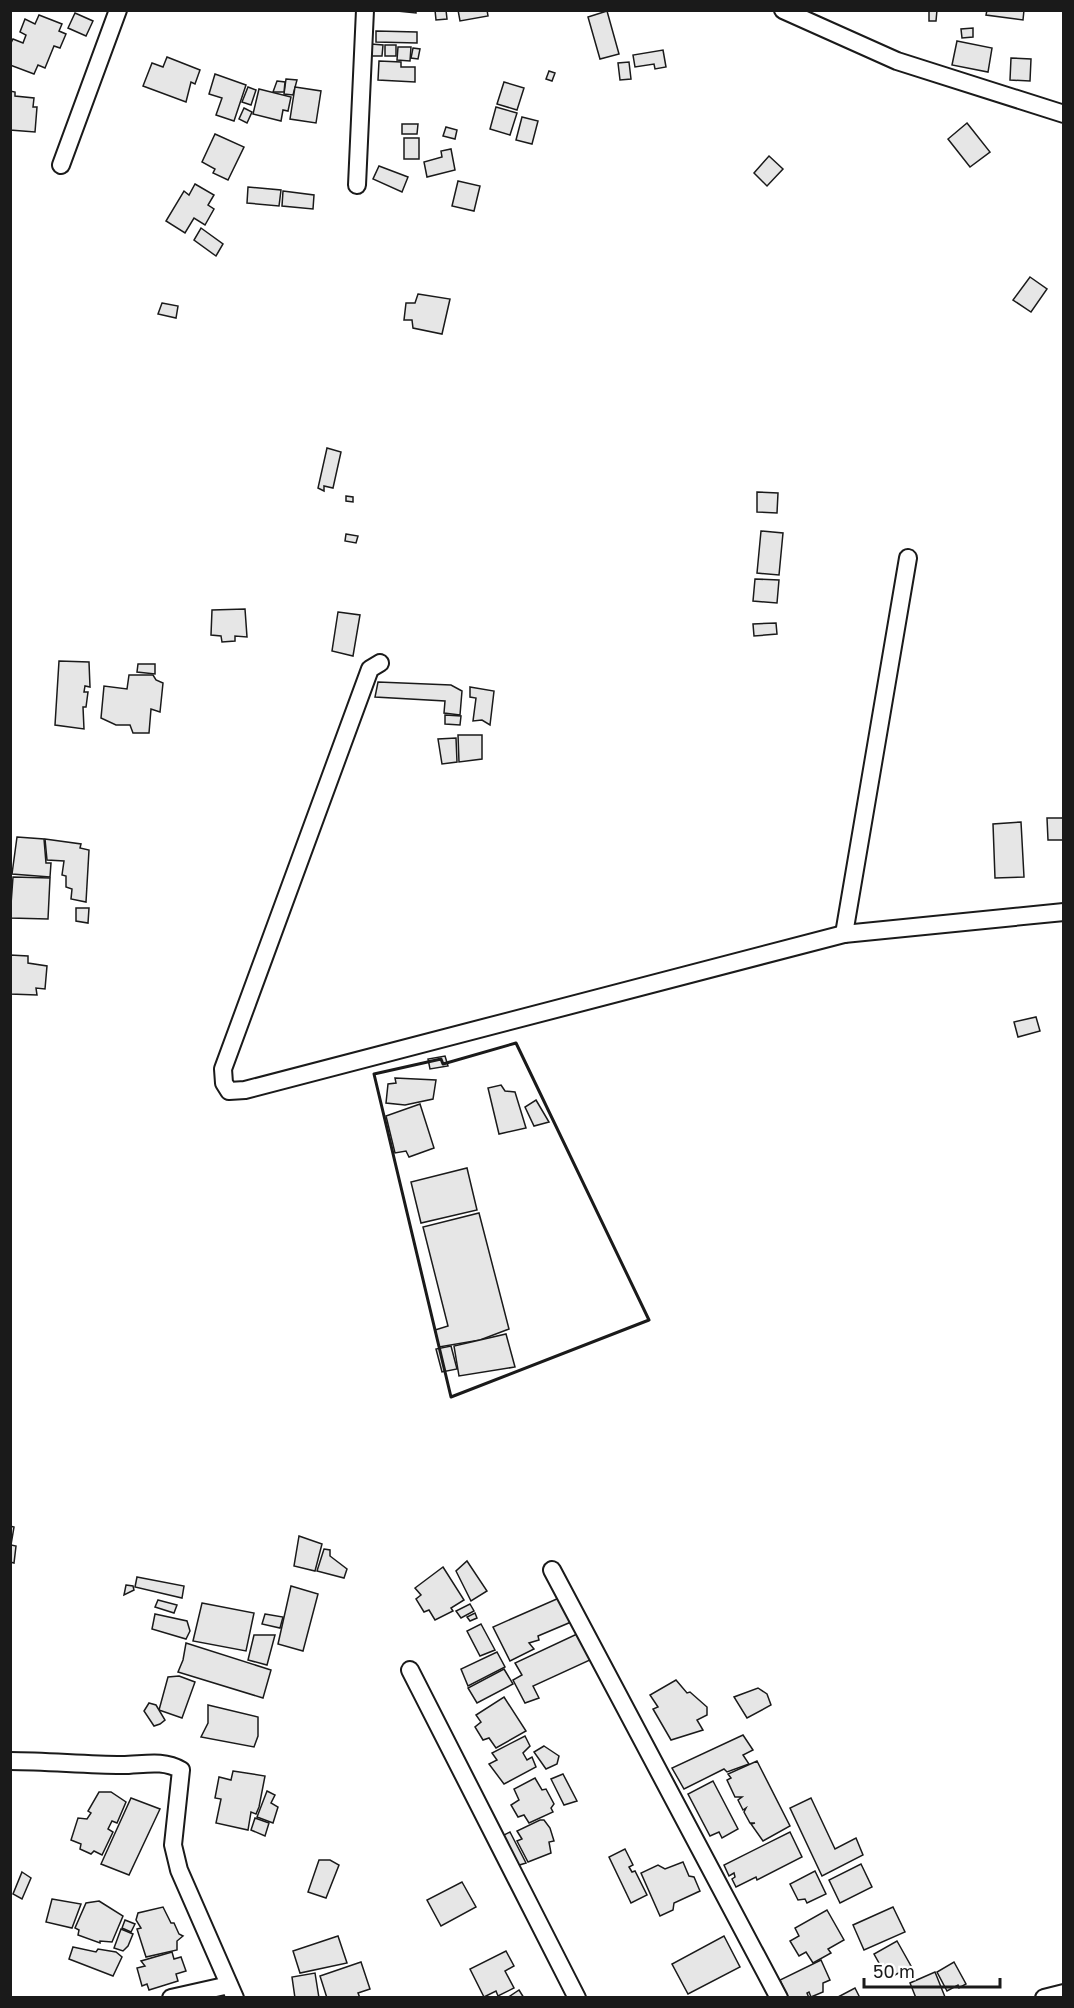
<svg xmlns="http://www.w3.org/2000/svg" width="1074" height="2008" font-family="'Golos Text',sans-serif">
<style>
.building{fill:#e6e6e6;stroke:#1a1a1a;stroke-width:1.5}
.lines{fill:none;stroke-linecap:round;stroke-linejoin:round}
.minor-casing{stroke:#1a1a1a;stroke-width:20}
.minor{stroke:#fff;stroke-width:16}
.wall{stroke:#1a1a1a;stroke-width:3}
</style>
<rect width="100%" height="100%" fill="#fff"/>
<!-- building -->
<g class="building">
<polygon points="387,10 416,10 416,13"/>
<polygon points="435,10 446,10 447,19 436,20"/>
<polygon points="458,10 487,10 488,16 460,21"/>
<polygon points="929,10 937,10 936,21 929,21"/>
<polygon points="987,10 1024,10 1023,20 986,15"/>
<polygon points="607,11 619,54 600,59 588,17"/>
<polygon points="75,13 93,21 86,36 68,28"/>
<polygon points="39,15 62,24 59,31 66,34 60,48 54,46 45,68 38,65 34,74 10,65 10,45 13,39 23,43 26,35 20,32 25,19 35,24"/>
<polygon points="973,28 973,37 962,38 961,29"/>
<polygon points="376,31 417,32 417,43 376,42"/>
<polygon points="957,41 992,48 988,72 952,65"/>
<polygon points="371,44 383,45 382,56 371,56"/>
<rect x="385" y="45" width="11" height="11"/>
<polygon points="398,47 411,47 410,61 397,60"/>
<polygon points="413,48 420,49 418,59 411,58"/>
<polygon points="663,50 666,67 655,69 654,64 635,67 633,55"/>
<polygon points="167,57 200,70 195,84 191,82 186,102 143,86 152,63 163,67"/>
<polygon points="1011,58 1031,59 1030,81 1010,80"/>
<polygon points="379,61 401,62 401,67 415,67 415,82 378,80"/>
<polygon points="629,62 631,79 620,80 618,63"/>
<polygon points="549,71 555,73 552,81 546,79"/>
<polygon points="215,74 246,85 234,121 216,115 222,98 209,94"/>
<polygon points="286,79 297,80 293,95 284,94"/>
<polygon points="277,81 285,82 284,92 273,92"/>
<polygon points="504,82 524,88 517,110 497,104"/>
<polygon points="248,87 256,90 251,105 242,102"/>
<polygon points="295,87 321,91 316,123 290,119"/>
<polygon points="259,89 291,97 288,111 283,110 281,121 253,114"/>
<polygon points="10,91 15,92 15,96 34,98 33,107 37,107 35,132 10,130"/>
<polygon points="496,107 517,113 510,135 490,129"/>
<polygon points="244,108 252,112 247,123 239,119"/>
<polygon points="522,117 538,121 532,144 516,140"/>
<polygon points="967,123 990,152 970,167 948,139"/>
<polygon points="402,124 418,124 417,134 402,134"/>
<polygon points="446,127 457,130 455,139 443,136"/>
<polygon points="215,134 244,147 228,180 213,173 215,169 202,162"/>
<rect x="404" y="138" width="15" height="21"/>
<polygon points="451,149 455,170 427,177 424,162 442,157 441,151"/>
<polygon points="769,156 783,169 767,186 754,173"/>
<polygon points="379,166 408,177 402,192 373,179"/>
<polygon points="458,181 480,186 474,211 452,206"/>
<polygon points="195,184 214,195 208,205 214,209 205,225 194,218 185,233 166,221 184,191 189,195"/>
<polygon points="248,187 281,190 279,206 247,203"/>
<polygon points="283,191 314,195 313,209 282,206"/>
<polygon points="201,228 223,244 216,256 194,240"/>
<polygon points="1030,277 1047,289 1031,312 1013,300"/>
<polygon points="418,294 450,299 442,334 413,328 412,320 404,320 406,303 415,303"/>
<polygon points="162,303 178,306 176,318 158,314"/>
<polygon points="327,448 341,452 333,488 324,486 324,491 318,488"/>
<polygon points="757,492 778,493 777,513 757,512"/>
<polygon points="346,496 353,497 353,502 346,501"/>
<polygon points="761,531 783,533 779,575 757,573"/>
<polygon points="346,534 358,536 356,543 345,541"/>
<polygon points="755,579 779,580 777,603 753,601"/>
<polygon points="245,609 247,637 235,636 235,641 222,642 221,636 211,635 212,610"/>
<polygon points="338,612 360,615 353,656 332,651"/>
<polygon points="776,623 777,634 754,636 753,624"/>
<polygon points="59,661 89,662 90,687 85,686 84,692 88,692 86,707 83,707 84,729 55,725"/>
<polygon points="138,664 155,664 155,674 137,672"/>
<polygon points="129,675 153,675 156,680 163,683 160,712 151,709 149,733 133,733 130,725 116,725 101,718 104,686 127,689"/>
<polygon points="378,682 451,685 462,691 460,715 444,713 445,701 375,697"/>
<polygon points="470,687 494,691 490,725 482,720 473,721 476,698 470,697"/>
<polygon points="445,715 461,716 460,725 445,724"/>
<polygon points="458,735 482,735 482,759 459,762"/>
<polygon points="456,738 457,762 442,764 438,739"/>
<polygon points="1047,818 1064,818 1064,840 1048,840"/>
<polygon points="1021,822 1024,877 995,878 993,824"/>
<polygon points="17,837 44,839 46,863 51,863 50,877 12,874"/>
<polygon points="45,839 81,844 80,848 89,850 86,902 71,899 72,889 66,887 66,876 62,875 64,861 47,860"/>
<polygon points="13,877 50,878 48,919 10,918"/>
<polygon points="76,908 89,908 88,923 76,921"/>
<polygon points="10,955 28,956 28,963 47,966 45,989 36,988 37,995 10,994"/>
<polygon points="1036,1017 1040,1031 1018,1037 1014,1022"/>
<polygon points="445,1056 448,1066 430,1069 428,1059"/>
<polygon points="395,1078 436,1080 433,1099 405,1105 386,1103 388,1084 396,1083"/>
<polygon points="501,1085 505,1091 515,1092 526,1128 499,1134 488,1088"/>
<polygon points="536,1100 549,1122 534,1126 525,1107"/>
<polygon points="420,1104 434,1148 409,1157 406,1151 395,1153 386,1116"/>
<polygon points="467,1168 477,1210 421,1223 411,1182"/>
<polygon points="479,1213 509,1329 480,1340 439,1347 435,1330 448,1326 423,1227"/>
<polygon points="506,1334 515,1367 459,1376 454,1346"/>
<polygon points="451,1346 457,1369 442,1372 436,1349"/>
<polygon points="10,1526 14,1527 11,1545 16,1546 14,1563 10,1562"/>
<polygon points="299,1536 322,1544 315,1571 294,1566"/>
<polygon points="324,1549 330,1550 330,1556 347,1569 344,1578 317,1571"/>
<polygon points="467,1561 487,1591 471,1601 456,1571"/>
<polygon points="443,1567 464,1600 451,1608 453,1611 435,1620 429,1610 424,1612 416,1599 421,1595 415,1588"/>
<polygon points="137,1577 184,1586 182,1598 135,1587"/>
<polygon points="126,1585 133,1586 134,1590 124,1595"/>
<polygon points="291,1586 318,1594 303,1651 278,1644"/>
<polygon points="559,1598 571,1622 538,1636 539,1640 529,1643 534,1649 510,1661 493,1627"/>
<polygon points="158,1600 177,1605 174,1613 155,1607"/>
<polygon points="202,1603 254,1613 246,1651 193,1641"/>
<polygon points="470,1604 474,1611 461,1618 456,1611"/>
<polygon points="475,1613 477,1618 470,1621 467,1617"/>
<polygon points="155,1614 187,1621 190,1631 186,1639 152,1629"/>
<polygon points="265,1614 283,1617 280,1628 262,1624"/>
<polygon points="481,1624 495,1650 480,1656 467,1631"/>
<polygon points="577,1634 590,1660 533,1686 539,1698 525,1703 513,1680 522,1675 515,1663"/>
<polygon points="254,1635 275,1635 267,1665 248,1660"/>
<polygon points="186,1643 271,1670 263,1698 178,1672 183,1660"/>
<polygon points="497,1652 505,1667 468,1686 461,1669"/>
<polygon points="504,1669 513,1684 477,1703 468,1688"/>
<polygon points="179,1676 195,1682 182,1718 159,1710 168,1677"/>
<polygon points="676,1680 687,1693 690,1692 707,1707 707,1715 697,1720 703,1730 671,1740 653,1709 658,1707 650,1695"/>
<polygon points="758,1688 767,1694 771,1705 747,1718 734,1697"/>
<polygon points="504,1697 526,1731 496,1748 489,1738 483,1740 475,1727 481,1722 476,1715"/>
<polygon points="149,1703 156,1705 165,1720 160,1724 154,1726 144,1711"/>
<polygon points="208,1705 258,1717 258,1736 254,1747 201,1737 208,1723"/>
<polygon points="743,1735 753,1750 743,1755 749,1764 727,1772 724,1769 684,1789 672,1768"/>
<polygon points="525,1736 530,1746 523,1753 527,1760 532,1757 536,1767 504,1784 489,1764 497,1760 492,1753"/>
<polygon points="544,1746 559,1756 557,1764 546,1769 534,1752"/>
<polygon points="757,1761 790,1826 763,1841 751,1824 755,1823 750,1823 744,1812 746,1808 743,1810 738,1800 742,1797 735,1797 727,1780 731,1778 728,1774"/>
<polygon points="233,1771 265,1776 259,1807 256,1814 251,1812 248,1830 216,1823 221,1799 215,1798 219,1777 231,1780"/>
<polygon points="563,1774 577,1801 564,1805 551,1779"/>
<polygon points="535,1778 542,1790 546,1789 554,1804 551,1808 553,1812 529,1823 524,1815 518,1817 511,1805 519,1800 514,1789"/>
<polygon points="713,1781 738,1829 722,1838 719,1832 710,1836 688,1794"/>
<polygon points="267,1791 275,1795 271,1803 278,1807 273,1823 257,1817"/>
<polygon points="99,1792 111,1792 126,1802 117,1823 112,1821 108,1829 113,1832 102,1855 94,1851 91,1854 80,1849 81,1844 71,1840 78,1818 87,1819 91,1813 88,1811"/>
<polygon points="131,1798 160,1809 129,1875 101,1864"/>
<polygon points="811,1798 835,1849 856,1838 863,1855 822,1876 790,1808"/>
<polygon points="255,1818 269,1823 265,1836 251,1830"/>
<polygon points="540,1820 544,1820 550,1828 554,1841 549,1842 551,1853 528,1862 517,1841 522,1839 517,1831"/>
<polygon points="510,1832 526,1863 516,1866 500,1837"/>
<polygon points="790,1832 802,1857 757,1880 756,1877 736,1887 732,1879 735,1877 734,1873 729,1876 724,1865"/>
<polygon points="625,1849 633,1865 629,1867 632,1872 635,1871 647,1895 631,1903 609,1857"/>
<polygon points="319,1860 330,1860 339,1865 326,1898 308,1892"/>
<polygon points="683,1862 689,1876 694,1877 700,1891 674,1903 673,1910 660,1916 641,1873 658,1865 665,1869"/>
<polygon points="861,1864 872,1887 840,1903 829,1880"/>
<polygon points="815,1871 826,1894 807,1903 805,1899 798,1900 790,1884"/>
<polygon points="22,1872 31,1878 22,1899 13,1894"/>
<polygon points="462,1882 476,1907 441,1926 427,1900"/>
<polygon points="52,1899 81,1904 72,1928 46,1922"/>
<polygon points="99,1901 123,1916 112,1942 100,1941 100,1943 78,1935 79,1930 75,1928 86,1903"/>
<polygon points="163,1907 171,1923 174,1923 179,1934 183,1936 177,1941 177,1950 146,1957 137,1929 141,1928 136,1920 138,1913"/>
<polygon points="893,1907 905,1932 864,1950 853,1925"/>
<polygon points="827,1910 844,1940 828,1949 831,1953 813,1963 806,1952 799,1956 790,1941 799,1936 795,1928"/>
<polygon points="125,1920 135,1924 131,1932 122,1928"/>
<polygon points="121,1929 133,1934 128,1946 123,1951 114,1948"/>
<polygon points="338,1936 347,1963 300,1973 293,1951"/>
<polygon points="724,1936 740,1967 688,1994 672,1964"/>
<polygon points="897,1941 911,1966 888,1979 874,1954"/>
<polygon points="73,1947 96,1952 98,1949 116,1952 122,1957 113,1976 69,1959"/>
<polygon points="506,1951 514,1966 505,1971 514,1988 498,1996 496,1991 484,1997 470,1969"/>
<polygon points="172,1952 174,1959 181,1957 186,1971 176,1974 178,1981 149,1990 147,1984 142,1986 137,1968 145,1966 141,1961"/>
<polygon points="821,1960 830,1980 823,1983 823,1992 811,1997 809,1992 807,1993 809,1998 788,1998 780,1980"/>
<polygon points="361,1962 370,1989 358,1993 360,1998 327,1998 320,1976"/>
<polygon points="954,1962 966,1984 959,1988 958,1985 947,1991 937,1972"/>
<polygon points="935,1972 945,1997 916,1998 910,1983"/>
<polygon points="315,1973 319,1998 295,1998 292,1977"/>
<polygon points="855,1988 860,1998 838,1998 838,1997"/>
<polygon points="519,1990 524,1998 507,1998"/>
</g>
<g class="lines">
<!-- minor casing -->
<g class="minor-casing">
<g id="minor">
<polyline points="783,10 897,61 1064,114"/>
<polyline points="61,165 118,10"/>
<polyline points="357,185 365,10"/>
<polyline points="380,663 370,669 223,1069 224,1083 229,1091 245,1090 844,934 1064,912"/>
<polyline points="844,934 908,558"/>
<polyline points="552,1570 779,1998"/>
<polyline points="410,1670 577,1998"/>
<path d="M10,1761c38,0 75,4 112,4 20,0 41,-6 59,5l-8,75 6,25 56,128"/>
<polyline points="171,1998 229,1985"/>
<polyline points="1044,1998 1064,1993"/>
</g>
</g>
<!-- minor -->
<use href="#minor" class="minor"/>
<!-- wall -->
<polygon class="wall" points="516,1043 649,1320 451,1397 374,1074 441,1059 443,1064"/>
</g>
<!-- border -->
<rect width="1074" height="2008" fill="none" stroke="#1a1a1a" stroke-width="24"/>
<!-- scale -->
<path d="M864 1978v9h136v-9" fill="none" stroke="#1a1a1a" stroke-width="3"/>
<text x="873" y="1978" font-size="18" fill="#1a1a1a" stroke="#ffffff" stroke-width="4.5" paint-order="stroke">50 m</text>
</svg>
